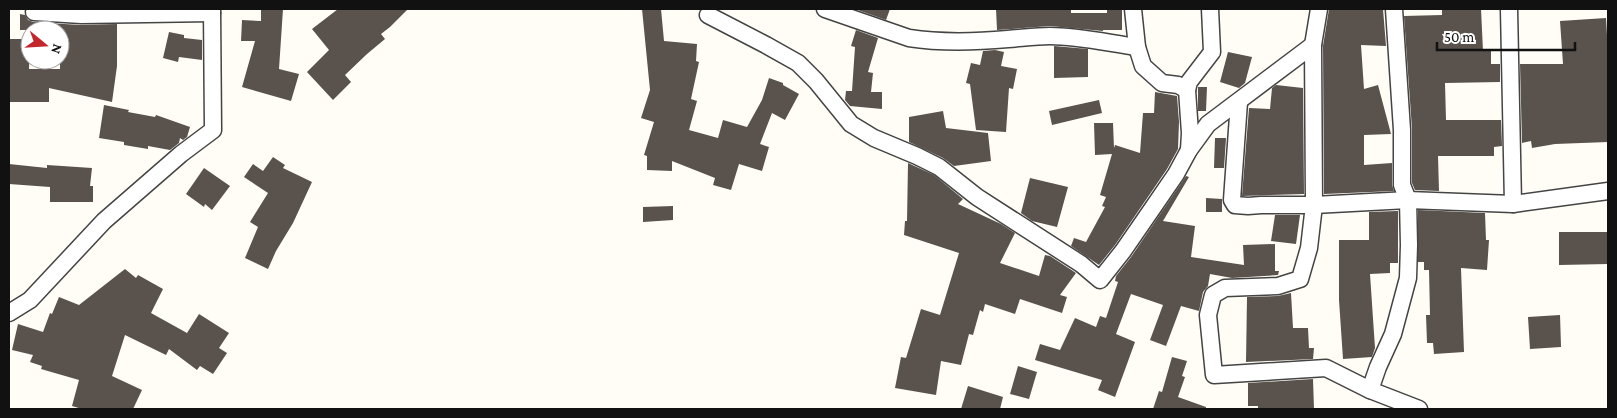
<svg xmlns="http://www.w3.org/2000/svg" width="1617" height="418" font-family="'Crimson Pro',serif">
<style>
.building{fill:#5a524d}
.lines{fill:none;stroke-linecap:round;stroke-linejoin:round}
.street-casing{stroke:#444;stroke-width:19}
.street{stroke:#fff;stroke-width:16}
</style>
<rect width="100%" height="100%" fill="#fffdf5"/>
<!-- building -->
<g class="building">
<polygon points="261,9 283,9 279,69 299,74 291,101 242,87 255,41 241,41 242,20 261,21"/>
<polygon points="338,9 408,9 390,27 381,34 385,39 367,54 345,75 351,82 333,100 307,72 329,50 312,29"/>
<polygon points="642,9 661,9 664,41 697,44 696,61 699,62 691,99 697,101 689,130 718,138 723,120 747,127 762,100 769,78 783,83 783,85 799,94 785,120 772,113 760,144 769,147 762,171 739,164 731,190 713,185 715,178 672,161 672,171 647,170 647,156 644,155 654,122 641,118 650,90"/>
<polygon points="855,9 890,9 886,20"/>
<polygon points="996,9 1071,9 1071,13 1107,13 1107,9 1122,9 1122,30 1103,30 1103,31 1050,26 997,30"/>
<polygon points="1329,9 1383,9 1386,46 1361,45 1364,89 1378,85 1391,134 1364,135 1364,165 1392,163 1392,185 1394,191 1324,194 1323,46"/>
<polygon points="1442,9 1481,9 1483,51 1491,50 1491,64 1500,64 1500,82 1445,83 1446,120 1501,120 1502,146 1494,147 1494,156 1438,156 1439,191 1415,190 1412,183 1412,129 1404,16 1442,15"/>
<polygon points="20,14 25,15 28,20 33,22 80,25 117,24 117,66 112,102 49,88 49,102 9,102 9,39 30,39 29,69 60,69 60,30 20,30"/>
<polygon points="1606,18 1608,52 1608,142 1555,144 1532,148 1531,141 1522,143 1520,64 1563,64 1560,21"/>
<polygon points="856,30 878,38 868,72 873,73 871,92 882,92 882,109 850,106 845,100 846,91 852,91 855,47 851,46"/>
<polygon points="169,32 184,35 184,38 202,40 202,60 179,57 178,62 163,58"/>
<polygon points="1054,46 1088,49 1088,77 1054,78"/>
<polygon points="995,50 1004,52 1001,66 1017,69 1013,89 1009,88 1006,132 976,130 970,84 966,83 971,63 980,65 983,51"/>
<polygon points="1228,52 1252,57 1245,83 1239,88 1220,82"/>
<polygon points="1276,85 1303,88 1304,194 1242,196 1249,108 1270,109 1272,88"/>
<polygon points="1198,87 1207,87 1206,111 1198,111"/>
<polygon points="1155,92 1177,96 1179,122 1178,149 1167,169 1115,245 1099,265 1071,246 1074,238 1086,242 1105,207 1102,206 1106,197 1100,195 1112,154 1095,155 1094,123 1113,123 1114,148 1115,145 1140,153 1143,113 1154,113"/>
<polygon points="1099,100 1102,113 1052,125 1049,111"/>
<polygon points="104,105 129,110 128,112 155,117 156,115 190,127 187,137 183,140 180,138 179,143 170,150 148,146 148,149 124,145 124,142 99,138"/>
<polygon points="943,111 946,128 988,133 991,161 954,166 943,158 909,142 909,117"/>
<polygon points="1215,138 1226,138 1224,168 1214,168"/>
<polygon points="273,157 285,165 283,168 312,182 293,223 276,251 268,269 245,258 258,227 250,222 268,193 244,177 253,164 263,171"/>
<polygon points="908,163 934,175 963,199 958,204 1001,224 1015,233 1000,263 1039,276 1045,255 1050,256 1076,273 1060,295 1067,297 1062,313 1020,299 1015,314 985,304 983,312 980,310 973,335 969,334 961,365 941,361 936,395 895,388 901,357 906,358 921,309 940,315 959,253 904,235 905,221 907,221"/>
<polygon points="9,164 47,168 47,165 92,168 90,186 93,186 93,202 50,202 50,187 9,184"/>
<polygon points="204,168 230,186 212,210 205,204 204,207 186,194"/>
<polygon points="1186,176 1189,177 1163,221 1195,226 1191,257 1244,265 1243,245 1275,244 1275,271 1279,271 1278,275 1232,278 1210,274 1208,286 1203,292 1199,311 1181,306 1166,346 1150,340 1163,305 1131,294 1116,334 1135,342 1115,397 1098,390 1102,380 1035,360 1040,344 1060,350 1075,318 1096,327 1100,316 1106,318 1118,282 1115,281 1116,276 1131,257"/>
<polygon points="1030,178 1068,187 1057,227 1032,221 1021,213"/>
<polygon points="1206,198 1222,199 1222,212 1206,212"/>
<polygon points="673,206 673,220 643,222 643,207"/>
<polygon points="1418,210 1485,213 1486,240 1489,240 1487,270 1461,268 1464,352 1434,354 1433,343 1427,343 1426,315 1430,315 1429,270 1424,270 1424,262 1418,262"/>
<polygon points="1398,211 1398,263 1390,263 1390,273 1370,274 1375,348 1372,357 1343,359 1339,300 1339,240 1369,240 1369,212"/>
<polygon points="1275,215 1300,215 1296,244 1271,241"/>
<polygon points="1559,232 1608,232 1608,264 1559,265"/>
<polygon points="125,269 136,278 138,275 163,289 151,313 187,333 199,314 229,333 219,348 227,353 213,374 200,366 197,370 169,349 166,355 125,335 112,376 142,390 133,409 82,409 72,406 79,380 41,369 42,366 30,362 33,355 12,350 18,324 43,332 50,313 52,314 59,297 79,305"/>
<polygon points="1291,293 1293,328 1308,328 1309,348 1314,348 1313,359 1246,362 1247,297 1278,296"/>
<polygon points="1560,315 1561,347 1530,349 1528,317"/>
<polygon points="1172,357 1187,361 1182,376 1185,377 1178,397 1206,407 1206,409 1153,409 1159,391 1162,392"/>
<polygon points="1018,366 1037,372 1029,399 1010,394"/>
<polygon points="1313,379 1314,409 1258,409 1258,406 1248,406 1248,383"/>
<polygon points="968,386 1003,397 1000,409 961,409"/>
</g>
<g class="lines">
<!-- street casing -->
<g class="street-casing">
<g id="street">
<path d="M825,9l84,29c32,5 66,4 99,1 14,-1 28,-3 42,-3 29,0 58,7 87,11"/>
<polyline points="1133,9 1137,47 1143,66 1162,83 1178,85 1187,90 1190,133 1189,150"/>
<polyline points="1319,9 1313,45 1314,205 1309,248 1300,279 1278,286 1225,288 1213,295 1208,315 1214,375 1326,368 1370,390 1419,409"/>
<polyline points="1509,9 1513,204"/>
<polyline points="34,12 81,15 212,13"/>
<polyline points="708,15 766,45 798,63 816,81 851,124 874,138 917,156 939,167 977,197 1081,264 1100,280 1123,251 1152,209 1176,174 1189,150 1208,124 1313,45"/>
<polyline points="1187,90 1189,82 1212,52 1210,9"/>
<polyline points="1239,102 1232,200 1235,205 1248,206 1261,205 1314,205 1408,200 1513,204 1608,191"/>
<polyline points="9,313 30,300 104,221 181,154 213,130 212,9"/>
<polyline points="1370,390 1378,367 1393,334 1408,278 1409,245 1408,200 1402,185 1402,130 1394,9"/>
</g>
</g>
<!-- street -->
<use href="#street" class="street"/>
</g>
<!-- border -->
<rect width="1617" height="418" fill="none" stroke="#111111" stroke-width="20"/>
<!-- north arrow -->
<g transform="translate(45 45) rotate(108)"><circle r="24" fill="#ffffff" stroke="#a0a0a0"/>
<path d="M0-4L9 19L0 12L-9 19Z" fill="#c4262e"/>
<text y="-8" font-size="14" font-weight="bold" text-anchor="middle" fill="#111111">N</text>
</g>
<!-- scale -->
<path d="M1437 42v8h138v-8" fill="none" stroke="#111111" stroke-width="2.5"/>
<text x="1444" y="42" font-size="15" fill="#111111" stroke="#ffffff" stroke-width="4" paint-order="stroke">50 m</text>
</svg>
